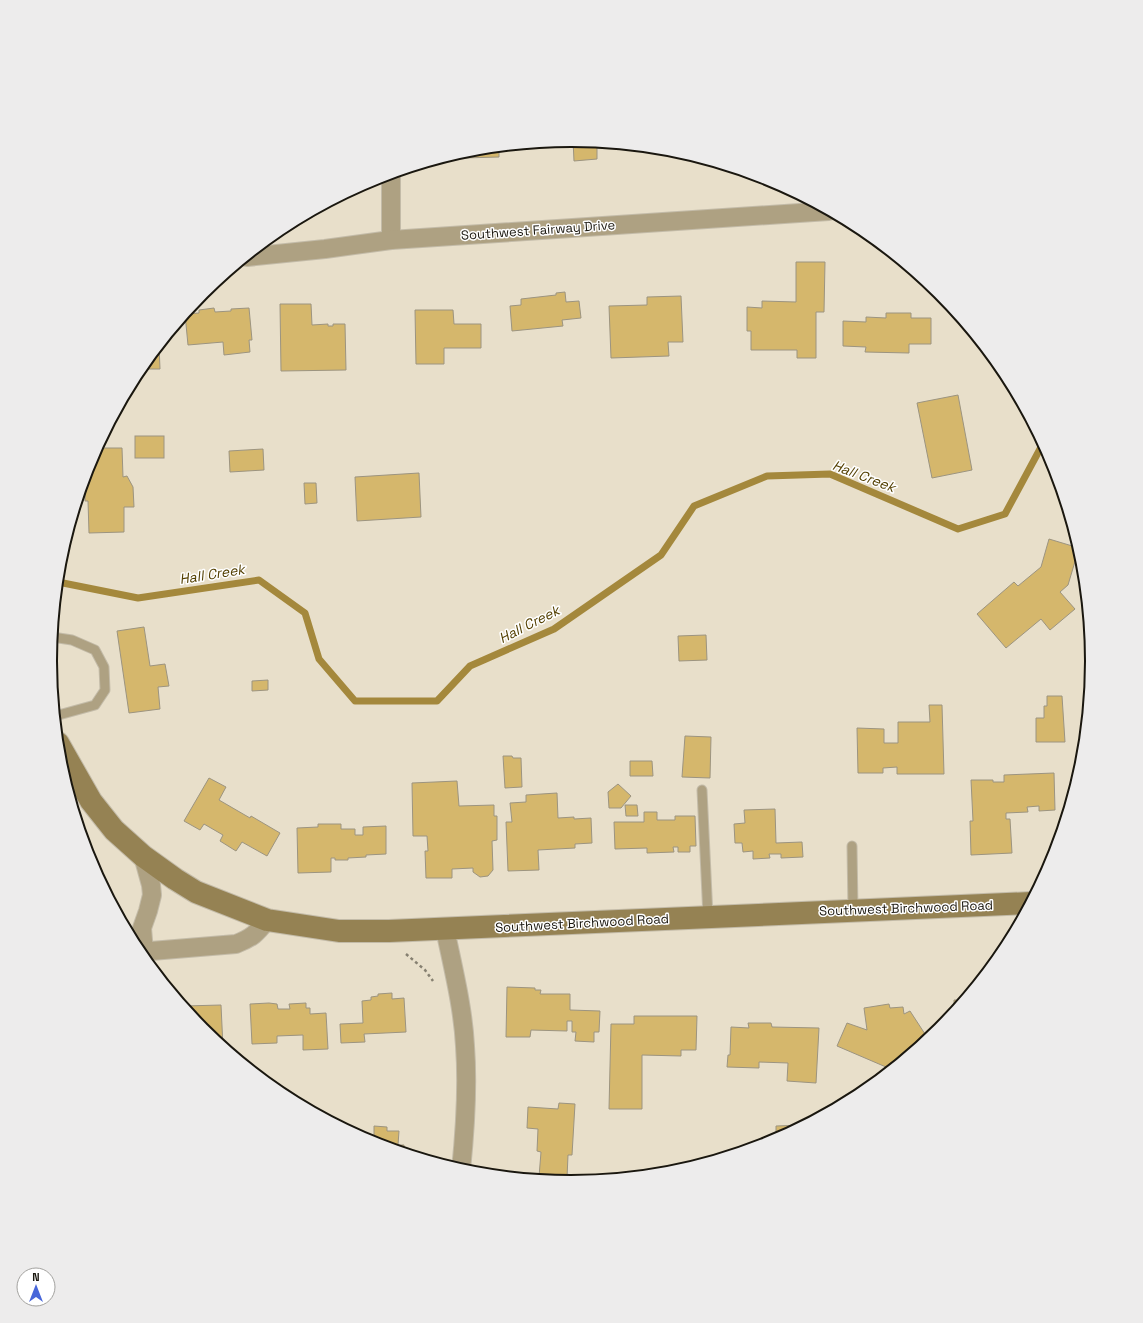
<svg xmlns="http://www.w3.org/2000/svg" width="1143" height="1323" font-family="'Space Grotesk',sans-serif">
<style>
.lines{fill:none;stroke-linecap:round;stroke-linejoin:round}
.stream{stroke:#a4883c;stroke-width:7}
.building{fill:#d5b76c;stroke:#9c9480}
.lane-casing{stroke:#c3bba8;stroke-width:11}
.street-casing{stroke:#c3bba8;stroke-width:20}
.secondary-casing{stroke:#c3bba8;stroke-width:24}
.path{stroke:#868071;stroke-width:2.5;stroke-dasharray:3 3;stroke-linecap:butt}
.lane{stroke:#aea182;stroke-width:9}
.street{stroke:#aea182;stroke-width:18}
.secondary{stroke:#958253;stroke-width:22}
.labels{text-anchor:middle;dominant-baseline:central;stroke-width:3;stroke-linejoin:round;paint-order:stroke}
.street-label{font-size:13px;fill:#1a170f;stroke:#fff}
.water-label{font-size:14px;font-style:italic;fill:#533f00;stroke:#fff}
.rim{fill:none;stroke:#1a170f;stroke-width:2}
</style>
<rect width="100%" height="100%" fill="#e8dfca"/>
<g class="lines">
<!-- stream -->
<polyline class="stream" points="58,582 138,598 259,580 305,613 319,659 355,701 437,701 470,666 554,629 661,555 694,506 767,476 830,474 958,529 1005,514 1040,449"/>
</g>
<!-- building -->
<g class="building">
<polygon points="573,140 636,146 597,148 597,159 574,161"/>
<polygon points="499,147 499,157 463,158 463,152 470,150"/>
<polygon points="796,262 825,262 824,312 816,312 816,358 797,358 797,350 751,350 751,331 747,331 747,307 762,308 762,301 796,302"/>
<polygon points="565,292 566,302 579,301 581,318 562,320 563,326 512,331 510,306 521,305 521,299 556,295 556,293"/>
<polygon points="681,296 683,342 668,342 669,356 611,358 609,306 647,305 647,297"/>
<polygon points="280,304 311,304 312,325 328,324 328,326 333,326 333,324 345,324 346,370 281,371"/>
<polygon points="214,308 215,312 231,311 231,309 249,308 252,340 249,340 250,352 224,355 223,342 188,345 185,314 199,313 199,310"/>
<polygon points="415,310 453,310 454,324 481,324 481,348 444,348 444,364 416,364"/>
<polygon points="886,313 911,313 911,318 931,318 931,344 909,344 909,353 865,352 866,347 843,346 843,321 866,322 866,317 886,318"/>
<polygon points="159,345 160,369 140,369"/>
<polygon points="958,395 972,470 932,478 917,403"/>
<rect x="135" y="436" width="29" height="22"/>
<polygon points="97,448 122,448 123,477 127,476 133,487 134,507 124,507 124,532 89,533 88,501 85,501 85,478 90,462"/>
<polygon points="263,449 264,470 230,472 229,451"/>
<polygon points="419,473 421,517 357,521 355,477"/>
<polygon points="304,483 316,483 317,503 305,504"/>
<polygon points="1049,539 1079,548 1068,585 1060,592 1075,609 1050,630 1041,619 1006,648 977,614 1014,582 1018,586 1041,567"/>
<polygon points="144,627 150,666 165,664 169,686 158,687 160,709 129,713 117,631"/>
<polygon points="706,635 707,660 679,661 678,636"/>
<polygon points="268,680 268,690 252,691 252,681"/>
<polygon points="1047,696 1062,696 1065,742 1036,742 1036,718 1044,718 1044,706 1047,706"/>
<polygon points="929,705 942,705 944,774 897,774 897,767 883,768 883,773 858,773 857,728 884,729 884,743 898,743 898,722 930,722"/>
<polygon points="685,736 711,737 710,778 682,777"/>
<polygon points="503,756 512,756 513,758 521,758 522,787 505,788"/>
<polygon points="630,761 652,761 653,776 630,776"/>
<polygon points="1054,773 1055,810 1039,811 1039,806 1027,807 1028,812 1006,813 1006,819 1010,819 1012,853 971,855 970,821 973,821 971,780 993,780 993,782 1004,782 1004,775"/>
<polygon points="209,778 226,787 219,800 250,818 251,816 280,833 267,856 242,842 236,851 220,841 223,835 204,824 200,830 184,821"/>
<polygon points="457,781 459,806 494,805 494,816 497,816 497,840 492,841 493,870 488,876 480,877 473,872 473,868 452,869 452,878 426,878 425,851 428,851 427,836 413,836 412,783"/>
<polygon points="618,784 631,796 621,808 609,808 608,792"/>
<polygon points="557,793 558,818 574,817 574,819 591,818 592,843 575,844 575,848 538,850 539,870 508,871 506,822 512,822 510,803 526,802 526,795"/>
<polygon points="625,805 637,805 638,816 626,816"/>
<polygon points="775,809 776,843 802,842 803,857 781,858 781,854 769,854 770,858 753,859 753,851 743,852 742,843 735,843 734,824 745,823 744,810"/>
<polygon points="644,812 657,812 657,820 675,820 675,816 695,816 696,846 690,846 690,852 678,852 678,847 673,847 674,852 647,853 647,848 615,849 614,822 644,822"/>
<polygon points="318,824 341,824 341,829 355,829 355,835 363,835 363,827 386,826 386,854 366,855 366,857 348,858 348,860 335,860 335,858 331,858 331,872 298,873 297,828 318,827"/>
<polygon points="507,987 535,988 535,990 541,990 540,994 570,994 570,1010 600,1011 599,1032 594,1032 594,1042 575,1041 576,1032 572,1032 572,1021 567,1021 567,1031 531,1030 530,1037 506,1037"/>
<polygon points="392,993 392,999 404,998 406,1032 364,1034 365,1042 341,1043 340,1024 363,1023 362,1001 371,1000 371,997 378,996 378,994"/>
<polygon points="954,1000 965,1000 954,1013"/>
<polygon points="269,1003 277,1004 278,1009 290,1009 289,1004 306,1003 306,1008 310,1008 310,1014 326,1013 328,1049 303,1050 303,1035 277,1036 277,1043 252,1044 250,1004"/>
<polygon points="889,1004 890,1008 903,1007 904,1014 910,1011 925,1034 920,1037 924,1043 909,1056 908,1053 900,1059 902,1062 880,1080 886,1067 837,1046 847,1023 867,1030 864,1008"/>
<polygon points="221,1005 223,1047 203,1030 184,1008 184,1006"/>
<polygon points="634,1016 697,1016 696,1050 681,1050 681,1056 642,1055 642,1109 609,1109 611,1024 634,1024"/>
<polygon points="748,1023 771,1023 772,1027 819,1028 816,1083 787,1081 788,1063 759,1062 759,1068 727,1067 728,1055 730,1055 731,1027 749,1028"/>
<polygon points="559,1103 575,1104 572,1155 568,1155 567,1178 539,1177 541,1152 537,1151 538,1129 527,1128 528,1107 558,1109"/>
<polygon points="804,1125 776,1141 776,1126"/>
<polygon points="374,1126 387,1127 387,1131 399,1131 398,1145 404,1145 404,1153 372,1143 364,1139 364,1138 374,1138"/>
</g>
<g class="lines">
<!-- lane casing -->
<g class="lane-casing">
<g id="lane">
<polyline points="52,637 72,640 95,650 104,667 105,690 95,705 55,716"/>
<polyline points="702,790 708,917"/>
<polyline points="852,846 853,910"/>
</g>
</g>
<!-- street casing -->
<g class="street-casing">
<g id="street">
<polyline points="391,240 391,174"/>
<polyline points="247,257 325,249 391,240 829,211"/>
<polyline points="143,856 151,885 152,895 148,911 142,928 144,952"/>
<path d="M445,929c8,39 18,78 20,117 3,40 0,85 -4,124"/>
<path d="M139,952l97,-8c16,-6 21,-11 31,-24"/>
</g>
</g>
<!-- secondary casing -->
<g class="secondary-casing">
<polyline id="secondary" points="58,743 91,801 114,830 143,856 175,879 196,892 267,920 339,931 389,931 1031,903"/>
</g>
<!-- path -->
<polyline class="path" points="406,954 425,970 433,981"/>
<!-- lane -->
<use href="#lane" class="lane"/>
<!-- street -->
<use href="#street" class="street"/>
<!-- secondary -->
<use href="#secondary" class="secondary"/>
</g>
<g class="labels">
<!-- street labels -->
<g class="street-label">
<text transform="translate(538 230) rotate(-4)">Southwest Fairway Drive</text>
<text transform="translate(906 908) rotate(-2)">Southwest Birchwood Road</text>
<text transform="translate(582 923) rotate(-3)">Southwest Birchwood Road</text>
</g>
<!-- water labels -->
<g class="water-label">
<text transform="translate(864 476) rotate(21)">Hall Creek</text>
<text transform="translate(212 574) rotate(-9)">Hall Creek</text>
<text transform="translate(529 624) rotate(-27)">Hall Creek</text>
</g>
</g>
<!-- crop -->
<path d="M0 0H1143V1323H0ZM57 661a514 514 0 1 1 1028 0a514 514 0 1 1-1028 0Z" fill="#edecec" fill-rule="evenodd"/>
<path class="rim" d="M57 661a514 514 0 1 1 1028 0a514 514 0 1 1-1028 0Z"/>
<!-- north arrow -->
<g transform="translate(36 1287)"><circle r="19" fill="#ffffff" stroke="#a3a29f"/>
<path d="M0-3L7 15L0 10L-7 15Z" fill="#4866d9"/>
<text y="-6" font-size="11" font-weight="bold" text-anchor="middle" fill="#1a170f">N</text>
</g>
</svg>
